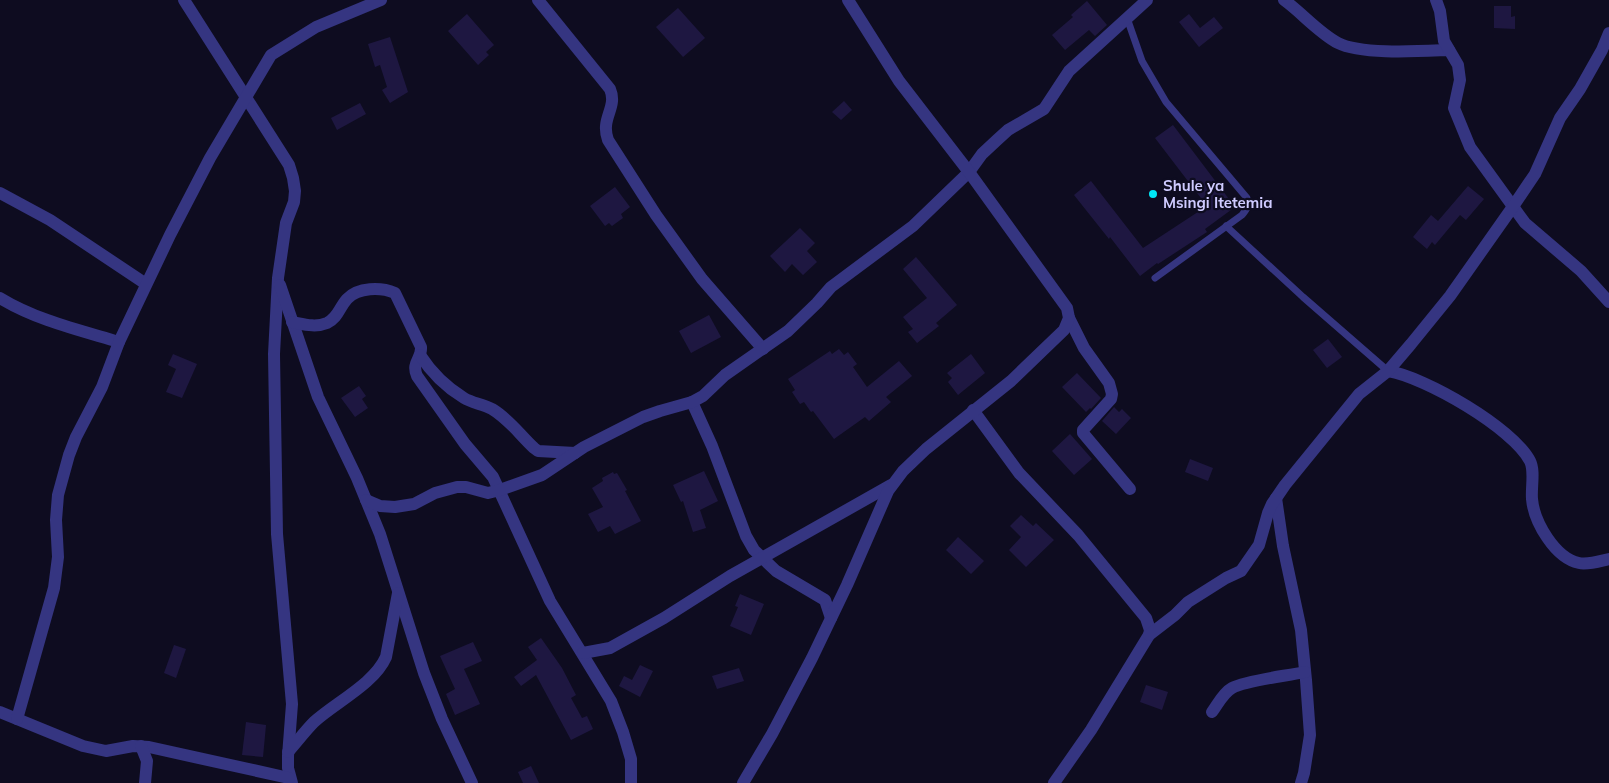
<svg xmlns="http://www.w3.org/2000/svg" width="1609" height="783" font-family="Mulish,sans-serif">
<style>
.building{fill:#1e1741}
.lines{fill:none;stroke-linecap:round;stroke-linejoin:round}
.service{stroke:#353581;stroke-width:7}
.minor{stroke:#353581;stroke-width:12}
.poi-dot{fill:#00e7f6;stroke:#0e0c20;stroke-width:2}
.labels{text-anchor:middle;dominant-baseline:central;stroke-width:4.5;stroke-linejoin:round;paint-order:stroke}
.poi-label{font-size:15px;font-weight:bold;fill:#cfcbff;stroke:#0e0c20;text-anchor:start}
</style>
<rect width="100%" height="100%" fill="#0e0c20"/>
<!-- building -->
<g class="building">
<polygon points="1087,1 1107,25 1095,36 1089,30 1065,50 1052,35 1073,17 1071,15"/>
<polygon points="1494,6 1511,6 1511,17 1515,16 1515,29 1494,28"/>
<polygon points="678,8 705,38 683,57 656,27"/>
<polygon points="467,14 494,45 486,52 489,55 478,65 448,31"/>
<polygon points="1189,14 1200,28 1214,17 1223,28 1199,47 1179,22"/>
<polygon points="390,37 408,92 390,103 382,90 387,87 380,65 375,67 368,44"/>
<polygon points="844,101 852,110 841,120 832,112"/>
<polygon points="360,103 366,114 337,130 331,118"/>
<polygon points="1173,125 1235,207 1205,229 1207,232 1158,264 1157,263 1140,276 1110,237 1109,239 1074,195 1091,181 1143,248 1207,206 1155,138"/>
<polygon points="1468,186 1484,199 1466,220 1460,215 1435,245 1432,242 1427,249 1413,237 1431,215 1438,221"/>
<polygon points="615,187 630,207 621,214 623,218 612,226 609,223 605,226 590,206"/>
<polygon points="800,228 815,243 807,251 817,262 803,275 792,264 785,272 770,256"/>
<polygon points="916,257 957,305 936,323 939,326 917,343 908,332 913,329 903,317 927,298 903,269"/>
<polygon points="709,315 721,337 691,353 679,331"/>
<polygon points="1328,339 1342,357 1327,368 1313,350"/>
<polygon points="839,349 844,355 848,352 857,364 853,367 867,387 899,361 912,376 886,397 891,402 869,421 865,417 834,439 813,411 811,412 804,402 800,404 792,392 795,390 788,379 830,351 832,354"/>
<polygon points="173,354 197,364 182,398 166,392 176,369 168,365"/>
<polygon points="971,354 985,373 958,395 948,382 952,378 947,373"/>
<polygon points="1077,373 1101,398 1091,409 1090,408 1086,412 1062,387"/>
<polygon points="359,386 366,396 362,399 368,408 355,417 341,398"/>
<polygon points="1114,407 1119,412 1122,409 1131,418 1116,434 1102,421"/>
<polygon points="1070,434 1092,459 1074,475 1052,451"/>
<polygon points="1190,459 1213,468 1208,481 1185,472"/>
<polygon points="704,471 718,501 700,510 706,528 693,532 683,501 681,502 673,485"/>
<polygon points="613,472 614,474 617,473 627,490 625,491 641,521 615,534 610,526 598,532 588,514 603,507 592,488 603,481 602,478"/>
<polygon points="1021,515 1033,526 1036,523 1054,540 1026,567 1009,550 1021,537 1010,526"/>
<polygon points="958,537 984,561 971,574 946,550"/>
<polygon points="740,594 764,604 751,635 730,626 738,607 735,606"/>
<polygon points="541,638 562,668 576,695 571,698 582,718 587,716 593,729 571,740 536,675 521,686 514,677 537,660 528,647"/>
<polygon points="473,642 482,661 464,669 480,704 455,715 446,694 455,689 440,656"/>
<polygon points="174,645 186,649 176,678 164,673"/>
<polygon points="640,665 653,671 640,697 619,686 624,676 632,680"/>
<polygon points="739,668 744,681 717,689 712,676"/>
<polygon points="1146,685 1168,692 1162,710 1140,702"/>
<polygon points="246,722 266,725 263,757 242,755"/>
<polygon points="531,766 539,783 523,783 518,772"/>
</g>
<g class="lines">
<!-- service -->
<g class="service">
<path d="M1127,18l15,43 24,41 81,96c2,8 0,11 -5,17l-87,63"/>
<polyline points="1226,226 1303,297 1388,371"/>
</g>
<!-- minor -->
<g class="minor">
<polyline points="184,0 289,165 293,178 295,191 294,202 286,223 278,278 274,354 277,534 292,704 288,756 288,768 292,783"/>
<path d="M538,0l72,89c8,19 -10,29 -2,51l48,75 46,64 61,70"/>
<path d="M1284,0c18,13 35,33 54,43 23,12 84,8 111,7"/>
<polyline points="1436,0 1440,11 1444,41 1458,65 1460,80 1454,108 1470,147 1525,223 1581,271 1609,302"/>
<polyline points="0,193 50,220 146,284"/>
<polyline points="280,285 318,397 357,478 380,534 424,673 442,719 472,783"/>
<path d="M0,298c36,22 79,32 119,44"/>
<polyline points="1069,318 1084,348 1109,383 1112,394 1111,399 1083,430 1083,433 1130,489"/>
<path d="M292,322c11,2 23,6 35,1 11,-5 12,-15 20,-24 11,-12 34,-12 48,-6l26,54c1,12 -10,15 -4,29l48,68 28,33 57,124 61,100 12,31 8,27v24"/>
<path d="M420,355c11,17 26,32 44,43 8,5 19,6 28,11 17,10 28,26 42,39l4,3 37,2"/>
<path d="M1388,371c37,6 125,57 142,90 5,10 1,26 2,38 2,23 23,59 47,64 9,2 21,-2 30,-4"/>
<polyline points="692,402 712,446 746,536 754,550 776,571 825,600 831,618"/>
<polyline points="973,410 1019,473 1078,535 1146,618 1150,630 1149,635 1091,730 1054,783"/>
<polyline points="1276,498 1283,546 1301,630 1306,680 1310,735 1304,773 1301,783"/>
<polyline points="366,500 380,506 395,507 414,504 435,493 457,487 466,487 488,493 500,490 542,475 584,447 643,417 660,411 692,402 703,396 725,375 788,331 817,303 831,287 913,226 969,172 982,154 997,140 1008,130 1044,109 1069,71 1147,0"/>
<polyline points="1149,635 1175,615 1188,602 1226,578 1241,571 1259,545 1268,513 1272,504 1285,485 1359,394 1388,371 1411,344 1450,296 1512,208 1535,174 1560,118 1580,89 1602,50 1609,33"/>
<polyline points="583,653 610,648 664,618 730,576 891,485"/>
<polyline points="0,712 83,746 106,751 133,746 149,747 289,778"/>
<path d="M1212,712c6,-8 11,-19 20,-24 15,-8 55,-12 73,-16"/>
<polyline points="17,719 54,588 58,557 56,520 58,495 69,455 76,437 102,387 119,342 170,235 210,158 271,55 316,27 381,0"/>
<polyline points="141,746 147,761 145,783"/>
<path d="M288,752c9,-10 17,-21 26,-30 22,-20 60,-38 72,-65l12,-64"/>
<polyline points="743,783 772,734 812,658 847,585 888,491 903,471 926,449 1011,381 1064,330 1069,318 1067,308 969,172 899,81 848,0"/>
</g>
</g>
<!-- markers -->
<circle class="poi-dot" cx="1153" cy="194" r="5"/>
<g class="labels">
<!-- poi labels -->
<g class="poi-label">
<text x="1163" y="185">Shule ya<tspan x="1163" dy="17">Msingi Itetemia</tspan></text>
</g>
</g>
</svg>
